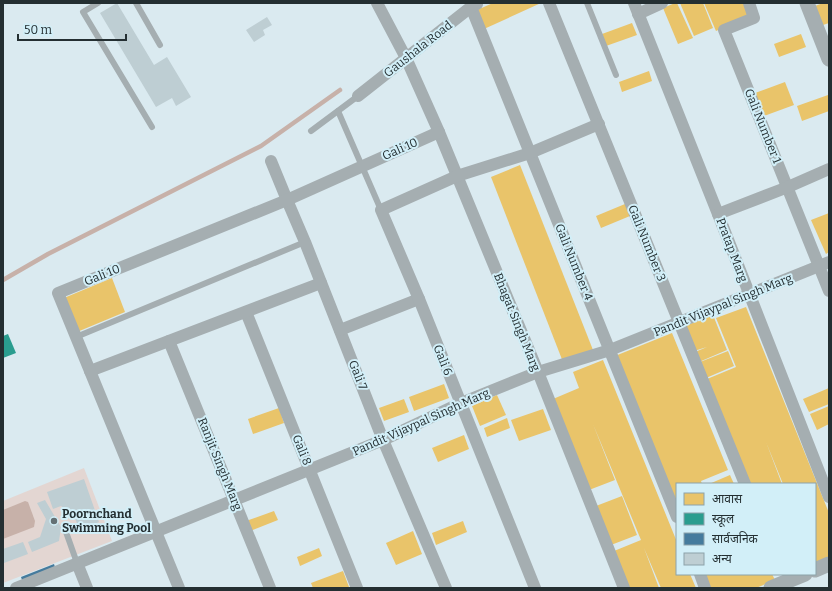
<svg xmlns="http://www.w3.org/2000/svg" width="832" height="591" font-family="Bitter,'Noto Sans Devanagari',serif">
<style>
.green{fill:#e3d6d2}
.water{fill:#c7b1a9}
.homes{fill:#e9c46a}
.schools{fill:#2a9d8f}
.public{fill:#457b9d}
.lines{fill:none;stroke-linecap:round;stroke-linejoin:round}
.stream{stroke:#c7b1a9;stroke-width:4.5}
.building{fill:#beced3}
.service{stroke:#a5aeb1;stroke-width:6}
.minor{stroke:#a5aeb1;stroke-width:12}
.tertiary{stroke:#a5aeb1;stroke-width:15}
.poi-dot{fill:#647074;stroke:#d2eff8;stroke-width:1.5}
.labels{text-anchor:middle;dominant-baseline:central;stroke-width:4;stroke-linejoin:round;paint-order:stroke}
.street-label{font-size:12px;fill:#242f32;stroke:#d2eff8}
.poi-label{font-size:12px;font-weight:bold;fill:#242f32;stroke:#d2eff8;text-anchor:start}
</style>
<rect width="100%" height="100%" fill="#daeaf0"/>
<!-- green -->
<polygon class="green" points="84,468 112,541 3,583 3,501"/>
<!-- water -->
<polygon class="water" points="25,501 28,502 35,521 34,527 3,539 3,510"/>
<!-- homes -->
<g class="homes">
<polygon points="493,3 541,3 484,29 477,10"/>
<polygon points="675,3 677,3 693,38 678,44 663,8"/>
<polygon points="680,3 703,3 713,28 694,36"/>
<polygon points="704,3 744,3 750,16 716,31"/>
<polygon points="823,3 829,3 829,23 823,25 815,6"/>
<polygon points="632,23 637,35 606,46 602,34"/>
<polygon points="801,34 806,47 779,57 774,44"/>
<polygon points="649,71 652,81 622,92 619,82"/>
<polygon points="785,82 794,105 764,116 755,93"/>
<polygon points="828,95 829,111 802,121 797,106"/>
<polygon points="520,165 593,350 563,362 491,177"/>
<polygon points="625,204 630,216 601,228 596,216"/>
<polygon points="829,213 829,252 826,254 811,220"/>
<polygon points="112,278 125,312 77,332 64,298"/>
<polygon points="746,307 829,513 829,559 815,564 815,484 783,484 766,442 782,484 749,484 707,379 736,367 716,318"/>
<polygon points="713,315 727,350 699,362 695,352 707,347 694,351 685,326"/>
<polygon points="672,333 728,470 701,481 702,484 677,484 677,507 615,356"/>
<polygon points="728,351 734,366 706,378 700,362"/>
<polygon points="603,360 677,542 677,574 690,574 696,588 661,588 644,548 659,588 629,588 614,551 641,540 593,424 615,480 589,490 553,399 579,388 573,372"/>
<polygon points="444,384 449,398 414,411 409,397"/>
<polygon points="829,388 829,404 809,412 803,399"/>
<polygon points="497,395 506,415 480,426 472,406"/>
<polygon points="404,399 409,412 384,421 379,408"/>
<polygon points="829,406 829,424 817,430 810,414"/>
<polygon points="279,408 284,423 253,434 248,419"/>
<polygon points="543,409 551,430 519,441 511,420"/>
<polygon points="507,418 510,428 487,437 484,428"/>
<polygon points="464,435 469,449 438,462 432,448"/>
<polygon points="730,475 734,484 709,484"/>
<polygon points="622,496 637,535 611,545 596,506"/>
<polygon points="274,511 278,520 250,531 246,521"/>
<polygon points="463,521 467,532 436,545 432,533"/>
<polygon points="413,531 422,554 396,565 386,543"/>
<polygon points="319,548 322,556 300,566 297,557"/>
<polygon points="343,571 349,587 346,588 313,588 311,583"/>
<polygon points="705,574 772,574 775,580 756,588 710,588"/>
</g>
<!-- schools -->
<polygon class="schools" points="8,334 16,353 3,358 3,336"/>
<!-- public -->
<polygon class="public" points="54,564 56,570 23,583 21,577"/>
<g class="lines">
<!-- stream -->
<polyline class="stream" points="3,280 48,254 261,146 340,90"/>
</g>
<!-- building -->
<g class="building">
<polygon points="117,3 154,65 167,57 191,97 176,106 172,98 156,107 100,13"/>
<polygon points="267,17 272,25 263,30 265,35 254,42 246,30"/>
<polygon points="84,479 99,522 80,530 73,514 61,506 53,509 47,492"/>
<polygon points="45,500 61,527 59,541 32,552 28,542 40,537 46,519 37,503"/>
<polygon points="23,542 28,554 4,563 3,549"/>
</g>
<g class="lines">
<!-- service -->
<g class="service">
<polyline points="98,3 83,12 152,127"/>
<polyline points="136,3 160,45"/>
<polyline points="587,3 616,75"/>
<polyline points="338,111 381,210"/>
<polyline points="311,131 358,96"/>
<polyline points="76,337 305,242"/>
<polyline points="66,532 77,563"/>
</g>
<!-- minor -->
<g class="minor">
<polyline points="377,3 406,58 439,132 538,372 624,588"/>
<polyline points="549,3 745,484"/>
<polyline points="634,3 718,214 829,497"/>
<polyline points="749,3 754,18 724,30 829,291"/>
<polyline points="471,7 677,517"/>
<polyline points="638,14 662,3"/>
<polyline points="358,96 471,7 477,4"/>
<polyline points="271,161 287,200 305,242 383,440 446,588"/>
<polyline points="718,214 788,187 829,169"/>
<polyline points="246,312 357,588"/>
<polyline points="340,330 419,299"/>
<polyline points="169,341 270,588"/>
<polyline points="90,371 321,283"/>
<polyline points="77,563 87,588"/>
<polyline points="700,574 705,588"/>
<polyline points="16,588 383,440 461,403 538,372 610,350 829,262"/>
<polyline points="179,588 58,293 287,200 439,132"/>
<polyline points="535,588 419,299 381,210 457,176 530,153 599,124"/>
</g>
<!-- tertiary -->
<g class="tertiary">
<polyline points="807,3 829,59"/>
<polyline points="815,570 829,564"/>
<polyline points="771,588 805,574"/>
</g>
</g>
<!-- markers -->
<circle class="poi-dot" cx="54" cy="521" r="4"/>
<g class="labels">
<!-- street labels -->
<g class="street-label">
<text transform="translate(418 49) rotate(-38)">Gaushala Road</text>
<text transform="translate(763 126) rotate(68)">Gali Number 1</text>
<text transform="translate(400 149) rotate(-24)">Gali 10</text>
<text transform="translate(647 243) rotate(68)">Gali Number 3</text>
<text transform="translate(732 250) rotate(69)">Pratap Marg</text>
<text transform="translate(574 262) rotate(68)">Gali Number 4</text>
<text transform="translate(102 275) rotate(-22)">Gali 10</text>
<text transform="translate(723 305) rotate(-22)">Pandit Vijaypal Singh Marg</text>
<text transform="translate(517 322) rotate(68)">Bhagat Singh Marg</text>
<text transform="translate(443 360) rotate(68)">Gali 6</text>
<text transform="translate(358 375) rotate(68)">Gali 7</text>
<text transform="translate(421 422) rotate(-24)">Pandit Vijaypal Singh Marg</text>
<text transform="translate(302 450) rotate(68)">Gali 8</text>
<text transform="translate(220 464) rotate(68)">Ranjit Singh Marg</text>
</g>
<!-- poi labels -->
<g class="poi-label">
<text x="62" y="514">Poornchand<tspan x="62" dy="14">Swimming Pool</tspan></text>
</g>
</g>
<!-- border -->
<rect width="832" height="591" fill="none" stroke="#242f32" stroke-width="8"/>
<!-- legend -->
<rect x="676" y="483" width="140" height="92" fill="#d2eff8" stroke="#8ca2a9"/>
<rect x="684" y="493" width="20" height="12" fill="#e9c46a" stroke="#8ca2a9"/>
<text x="712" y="503" font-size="12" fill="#242f32">आवास</text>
<rect x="684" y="513" width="20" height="12" fill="#2a9d8f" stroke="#8ca2a9"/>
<text x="712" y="523" font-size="12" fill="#242f32">स्कूल</text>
<rect x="684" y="533" width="20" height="12" fill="#457b9d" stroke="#8ca2a9"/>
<text x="712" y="543" font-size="12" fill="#242f32">सार्वजनिक</text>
<rect x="684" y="553" width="20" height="12" fill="#beced3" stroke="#8ca2a9"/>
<text x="712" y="563" font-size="12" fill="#242f32">अन्य</text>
<!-- scale -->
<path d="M18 34v6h108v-6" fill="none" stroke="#242f32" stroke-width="2"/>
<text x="24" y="34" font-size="12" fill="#242f32" stroke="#d2eff8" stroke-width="3" paint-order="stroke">50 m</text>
</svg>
